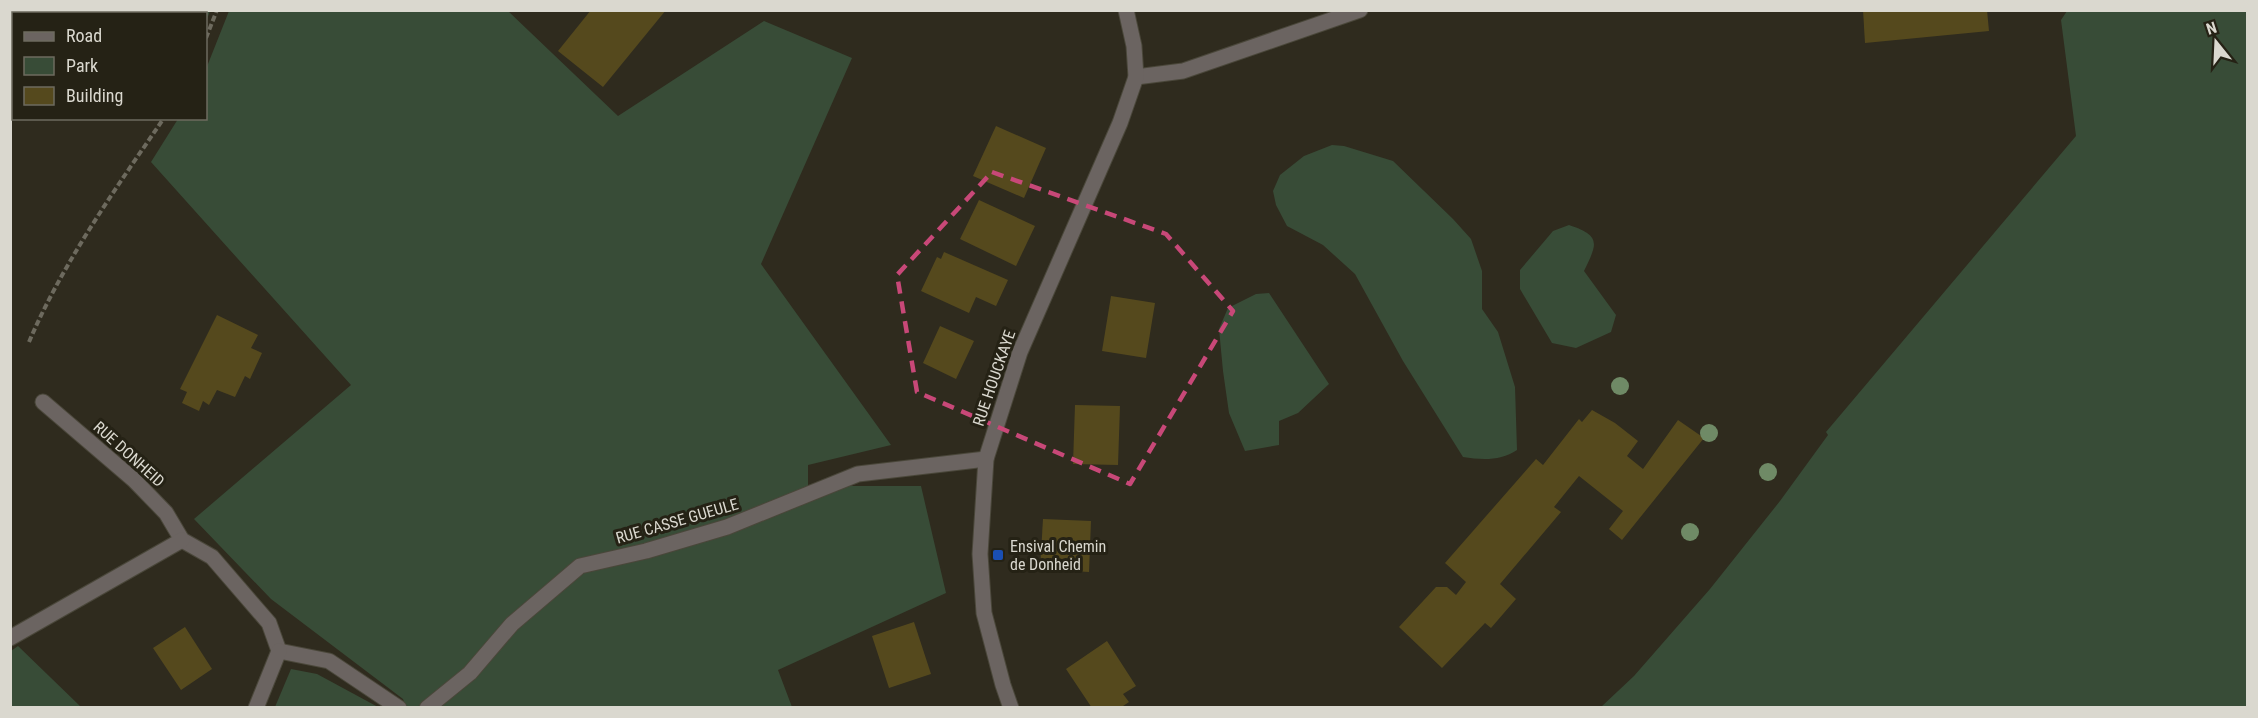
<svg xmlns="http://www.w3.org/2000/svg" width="2258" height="718" font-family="'Roboto Condensed',sans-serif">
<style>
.green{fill:#384c37}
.building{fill:#55491d}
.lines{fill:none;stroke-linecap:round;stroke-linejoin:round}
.lane-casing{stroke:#4a473a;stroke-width:17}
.street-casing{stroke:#4a473a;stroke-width:17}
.path{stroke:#6d6a5e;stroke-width:4;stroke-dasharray:6 3;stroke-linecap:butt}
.lane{stroke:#6b6461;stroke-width:15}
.street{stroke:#6b6461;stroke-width:15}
.tree{fill:#6f8a66}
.marked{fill:none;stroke:#c84878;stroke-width:4.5;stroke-dasharray:12 8;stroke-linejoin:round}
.transit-dot{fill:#1a4fb4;stroke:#252215;stroke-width:2}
.labels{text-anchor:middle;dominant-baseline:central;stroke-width:6;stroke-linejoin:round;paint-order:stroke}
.street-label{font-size:16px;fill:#dad8cf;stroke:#252215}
.poi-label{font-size:16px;fill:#dad8cf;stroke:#252215;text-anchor:start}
</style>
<rect width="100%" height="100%" fill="#2f2b1e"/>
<!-- green -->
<g class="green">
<polygon points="114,11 210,11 206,22 206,14 117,14"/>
<polygon points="229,11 508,11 618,116 764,21 852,58 761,264 891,445 808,465 808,486 921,486 946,593 778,670 792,707 406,707 403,699 271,599 194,519 351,385 151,162 178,119 206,118 206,69"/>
<polygon points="2067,11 2247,11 2247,707 1601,707 1634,676 1710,589 1780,501 1828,435 1826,432 2076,136 2061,20"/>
<path d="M1332,145l12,1 49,15 60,58 18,20 11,32v38l16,23 17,55 2,63c-16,11 -35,10 -54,7l-60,-96 -48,-87 -32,-29 -36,-19 -11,-21 -3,-14 7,-16 24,-19z"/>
<path d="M1569,225c33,11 28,19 15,46l32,44 -5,17 -35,16 -24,-5 -32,-54v-19l33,-39z"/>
<polygon points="1269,293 1329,384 1298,413 1279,421 1279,445 1245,451 1229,413 1223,371 1219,329 1228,308 1256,294"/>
<polygon points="18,646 81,707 11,707 11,651"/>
<polygon points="291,669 317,674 378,707 275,707"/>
</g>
<!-- building -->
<g class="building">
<polygon points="591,10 666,10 603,87 558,51"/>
<polygon points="1863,10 1987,10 1989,31 1865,43"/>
<polygon points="10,43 14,44 14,73 10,78"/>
<polygon points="996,126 1046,148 1024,198 973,176"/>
<polygon points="979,200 1035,226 1016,266 960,239"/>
<polygon points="944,252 1008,280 996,306 976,297 969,313 921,291 937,257 941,259"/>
<polygon points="1111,296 1155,303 1146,358 1102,351"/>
<polygon points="217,315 258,335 251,348 262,353 250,379 245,376 235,397 217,390 209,405 203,401 199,411 182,403 187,392 180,389"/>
<polygon points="940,326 974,341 956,379 923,363"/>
<polygon points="1075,405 1120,406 1118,465 1073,464"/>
<polygon points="1592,410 1615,423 1638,441 1627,456 1643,469 1678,420 1704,438 1622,540 1609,529 1623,511 1579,476 1554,507 1561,512 1500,584 1516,599 1491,628 1485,623 1442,668 1399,627 1436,587 1447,587 1456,595 1466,582 1445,563 1536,459 1543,465 1579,419 1582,422"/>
<polygon points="1043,519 1091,521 1089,572 1040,569"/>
<polygon points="914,622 931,674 889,688 872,636"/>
<polygon points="185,627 212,669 181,690 153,648"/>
<polygon points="1107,641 1136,686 1123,694 1129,702 1120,708 1092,708 1066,669"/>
</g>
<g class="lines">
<!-- lane casing -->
<g class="lane-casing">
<polyline id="lane" points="1136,77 1183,71 1360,10"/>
</g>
<!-- street casing -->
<g class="street-casing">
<g id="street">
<polyline points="43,402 134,480 166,513 182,540 212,557 269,623 279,651"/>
<polyline points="10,638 182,540"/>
<polyline points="279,651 329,661 399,708"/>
<polyline points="256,708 279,651"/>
<polyline points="427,708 470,673 512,624 580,566 646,551 727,527 858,474 986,459"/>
<polyline points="1011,708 1003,685 984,613 980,554 986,459 1020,352 1120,123 1136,77 1134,46 1126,10"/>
</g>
</g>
<!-- path -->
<g class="path">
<polyline points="206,38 217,10"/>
<path d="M29,342c33,-78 87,-154 135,-224"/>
</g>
<!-- lane -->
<use href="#lane" class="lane"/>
<!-- street -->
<use href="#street" class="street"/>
</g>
<!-- trees -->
<g class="tree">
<circle cx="1620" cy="386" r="9"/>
<circle cx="1709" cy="433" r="9"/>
<circle cx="1768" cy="472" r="9"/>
<circle cx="1690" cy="532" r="9"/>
</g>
<!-- marked area -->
<path class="marked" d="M992,172l174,62 67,77 -103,173 -213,-92 -20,-117z"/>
<!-- markers -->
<rect class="transit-dot" x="992" y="549" width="12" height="12" rx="3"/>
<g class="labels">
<!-- street labels -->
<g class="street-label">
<text transform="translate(994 378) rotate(-71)">RUE HOUCKAYE</text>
<text transform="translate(129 454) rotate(42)">RUE DONHEID</text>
<text transform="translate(677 521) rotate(-16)">RUE CASSE GUEULE</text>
</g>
<!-- poi labels -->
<g class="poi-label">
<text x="1010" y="546">Ensival Chemin<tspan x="1010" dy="18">de Donheid</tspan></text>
</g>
</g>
<!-- border -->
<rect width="2258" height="718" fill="none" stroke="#dad8cf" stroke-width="24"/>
<!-- legend -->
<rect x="12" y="12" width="195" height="108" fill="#252215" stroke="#6d6b5f" stroke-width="1.5"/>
<rect x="24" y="32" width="30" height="9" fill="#6b6461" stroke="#6d6b5f" stroke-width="1.5"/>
<text x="66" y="42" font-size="18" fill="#dad8cf">Road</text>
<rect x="24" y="57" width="30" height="18" fill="#384c37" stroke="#6d6b5f" stroke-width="1.5"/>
<text x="66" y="72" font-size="18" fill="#dad8cf">Park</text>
<rect x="24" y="87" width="30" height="18" fill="#55491d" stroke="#6d6b5f" stroke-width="1.5"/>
<text x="66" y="102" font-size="18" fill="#dad8cf">Building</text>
<!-- north arrow -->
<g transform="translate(2216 42) rotate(342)" stroke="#252215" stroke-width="4.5" paint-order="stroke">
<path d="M0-4.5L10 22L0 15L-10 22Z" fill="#dad8cf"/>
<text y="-9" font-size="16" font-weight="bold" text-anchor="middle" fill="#dad8cf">N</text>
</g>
</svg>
